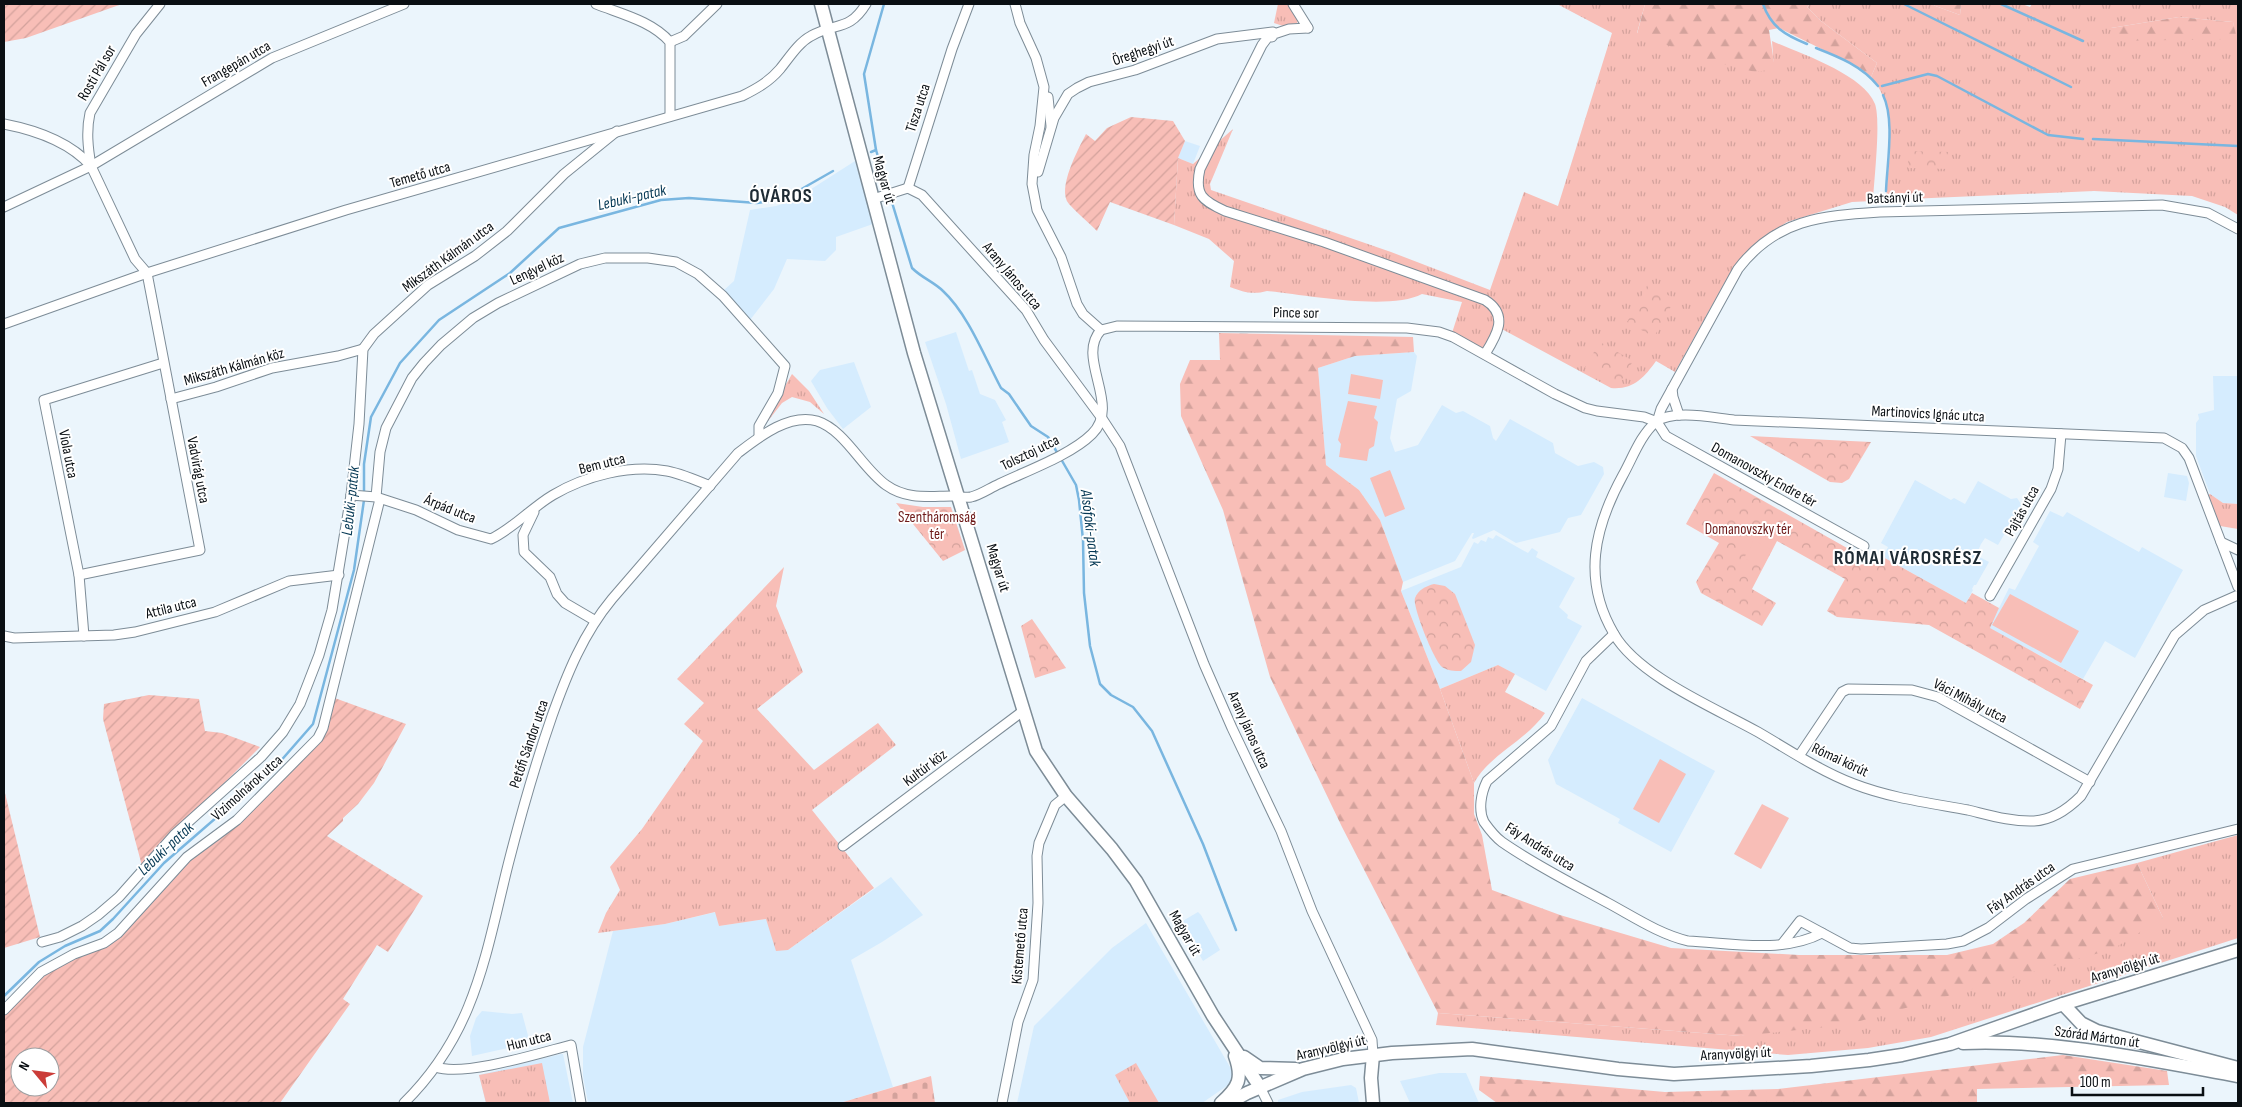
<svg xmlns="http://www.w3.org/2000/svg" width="2242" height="1107" font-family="'Sofia Sans Condensed',sans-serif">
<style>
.built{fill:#d5ecfe}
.grass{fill:url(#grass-tufts);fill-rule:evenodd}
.forest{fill:url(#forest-firs)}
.cemetery{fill:url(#cemetery-stones)}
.park{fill:url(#park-crowns)}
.garden{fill:url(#garden-furrows);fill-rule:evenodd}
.pitch{fill:#f8beb7}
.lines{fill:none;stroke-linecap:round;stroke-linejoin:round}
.stream{stroke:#79b6e0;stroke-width:2.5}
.street-casing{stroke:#7d8c97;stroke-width:11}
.secondary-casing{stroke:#7d8c97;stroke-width:15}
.street{stroke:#fff;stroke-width:9}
.secondary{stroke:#fff;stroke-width:12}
.labels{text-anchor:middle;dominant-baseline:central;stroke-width:4;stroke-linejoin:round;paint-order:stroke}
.street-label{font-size:15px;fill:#0a0f13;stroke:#fff}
.park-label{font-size:15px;fill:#6d1918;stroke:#fff}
.water-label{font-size:16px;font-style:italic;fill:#053854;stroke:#fff}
.district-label{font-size:20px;font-weight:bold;letter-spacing:1px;fill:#1e2b34;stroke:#fff}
</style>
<defs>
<pattern id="grass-tufts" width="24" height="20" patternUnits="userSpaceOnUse" patternTransform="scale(1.25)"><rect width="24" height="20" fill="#f8beb7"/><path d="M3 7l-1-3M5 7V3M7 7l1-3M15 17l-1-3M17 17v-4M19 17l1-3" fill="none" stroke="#d3a29c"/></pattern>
<pattern id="forest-firs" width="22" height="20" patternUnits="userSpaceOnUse" patternTransform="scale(1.25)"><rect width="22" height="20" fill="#f8beb7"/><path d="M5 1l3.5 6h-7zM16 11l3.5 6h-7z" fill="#d3a29c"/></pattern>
<pattern id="cemetery-stones" width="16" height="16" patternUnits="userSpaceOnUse" patternTransform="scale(1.25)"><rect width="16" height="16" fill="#f8beb7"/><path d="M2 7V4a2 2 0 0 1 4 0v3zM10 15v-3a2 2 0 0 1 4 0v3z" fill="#d3a29c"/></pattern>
<pattern id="park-crowns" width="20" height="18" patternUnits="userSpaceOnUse" patternTransform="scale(1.25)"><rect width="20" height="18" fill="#f8beb7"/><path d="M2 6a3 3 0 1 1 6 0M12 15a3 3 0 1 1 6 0" fill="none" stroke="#d3a29c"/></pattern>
<pattern id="garden-furrows" width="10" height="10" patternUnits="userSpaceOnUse" patternTransform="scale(1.25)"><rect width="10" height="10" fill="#f8beb7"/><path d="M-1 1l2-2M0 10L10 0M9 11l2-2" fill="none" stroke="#d3a29c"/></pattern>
</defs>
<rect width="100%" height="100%" fill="#ebf5fc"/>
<!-- built -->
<g class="built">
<polygon points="1185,141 1200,146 1193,164 1178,158"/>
<polygon points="855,161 873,224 836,237 836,250 825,261 787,259 774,289 750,320 724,290 734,281 750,210 776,206 794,200"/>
<polygon points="956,332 969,371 972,370 980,394 995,400 1006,420 1002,422 1009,442 961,459 946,404 925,342"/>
<polygon points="1414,352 1417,356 1411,391 1397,399 1390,438 1395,452 1418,445 1442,405 1456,413 1463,411 1490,426 1493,438 1496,441 1510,419 1553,443 1555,453 1578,466 1594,462 1603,467 1604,474 1581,515 1568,518 1560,532 1516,543 1494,530 1473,539 1472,538 1474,533 1472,533 1455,561 1403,582 1380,520 1359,490 1326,465 1318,368 1355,356"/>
<polygon points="854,362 871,407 843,429 827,408 811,381 820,370"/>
<polygon points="2213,376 2238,376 2238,504 2223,503 2210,494 2196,456 2196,423 2199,419 2198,414 2214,410"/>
<polygon points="2168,473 2187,476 2189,483 2186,501 2164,497"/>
<polygon points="1915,480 1951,500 1954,498 1965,504 1978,481 2011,499 2017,498 2021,504 2021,511 2016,514 1998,545 1985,538 1981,544 1976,555 1989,562 1976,585 1974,585 1972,589 1973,590 1966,603 1883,557 1888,547 1881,543"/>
<polygon points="2050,511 2063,517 2067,512 2139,552 2142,547 2183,570 2135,658 2105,641 2083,679 1989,628 2009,588 2015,590 2039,546 2033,542"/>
<polygon points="1496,535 1528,553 1532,548 1538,552 1536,557 1575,578 1559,607 1568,615 1567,618 1582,626 1546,691 1498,665 1440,689 1401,591 1461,567 1474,542 1478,544 1481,540 1486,542 1488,537 1493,539"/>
<polygon points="1582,698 1715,771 1671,852 1618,823 1620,819 1556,784 1548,760"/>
<polygon points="891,877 923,915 882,942 851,960 893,1087 840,1103 588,1103 583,1076 583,1047 613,931 665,924 716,912 719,926 766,919 788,950"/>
<polygon points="1198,912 1201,915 1220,950 1203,961 1181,922"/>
<polygon points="1146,923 1237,1079 1202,1103 1017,1103 1034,1026 1112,948"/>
<polygon points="482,1011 512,1014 522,1013 530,1043 472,1056 470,1036 476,1018"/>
<polygon points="561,1054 563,1054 573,1103 486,1103 479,1075"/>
<polygon points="1439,1073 1466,1073 1479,1103 1410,1103 1400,1081"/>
<polygon points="1351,1085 1356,1088 1359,1103 1278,1103 1278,1100 1302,1092"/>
</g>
<!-- grass -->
<g class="grass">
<polygon points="1278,4 1291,4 1298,21 1297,23 1283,26 1274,23"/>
<path d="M1557,4h88l-8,29 137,35 -2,-27c29,13 91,33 103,63 6,17 -1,76 -2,97l-21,1 -65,20 -35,24 -27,36 -50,90 -19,-11c-12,17 -23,29 -45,27l-113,-61 -14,23 -32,-17 10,-31 -40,-8c-32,17 -117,1 -155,-3 -14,4 -24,1 -37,-4l4,-26 -25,-22 -35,-14 4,-67 15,6 40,-35 -23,55 1,6 180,62 99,38 34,-98 34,14 54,-173z"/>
<path d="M1810,4h120l30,11 1,-11h61l8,3 2,-3h206v211l-13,-8 -33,-11 -98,-5 -208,9c2,-40 14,-90 -15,-123l6,-14 -56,-42 -14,-14zM2179,17l54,5 3,17 -125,-11z"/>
<polygon points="792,374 809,391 824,414 810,402 792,397 782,403 768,421 766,419"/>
<polygon points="2210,494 2223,503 2238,504 2238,529 2220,526 2208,495"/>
<polygon points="784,567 776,606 803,672 757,709 814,770 878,723 896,745 812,810 874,888 788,950 776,951 766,919 719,926 715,912 665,924 598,933 606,913 620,890 610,867 642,829 703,741 684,724 704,703 677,679"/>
<path d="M1498,665l17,9 -10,18 40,21c-19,28 -55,41 -71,70l-34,-94z"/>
<polygon points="2238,835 2238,938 1931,1037 1868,1048 1788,1055 1436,1025 1438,1013 1741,1036 2163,918 2137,863"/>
<polygon points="542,1063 550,1103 486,1103 479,1075"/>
<polygon points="1136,1063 1159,1103 1130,1103 1115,1075"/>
</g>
<!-- forest -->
<g class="forest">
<polygon points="1645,4 1810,4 1807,7 1821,21 1877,63 1871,77 1860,68 1779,28 1769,30 1775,69 1755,72 1708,60 1637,34"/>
<polygon points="1930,4 1961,4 1960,15"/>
<polygon points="2179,17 2233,22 2237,39 2112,41 2111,28"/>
<polygon points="1219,333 1413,337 1414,352 1355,356 1318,368 1326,465 1359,490 1380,520 1403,582 1401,591 1440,689 1474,783 1474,814 1482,835 1492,890 1560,915 1671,948 1799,955 1947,955 1993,944 2024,923 2070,879 2137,863 2163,918 2113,949 1846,1025 1741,1036 1438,1013 1342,827 1270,677 1223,510 1181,416 1180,384 1190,360 1220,360"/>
<polygon points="2063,1055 2167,1071 2169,1085 1977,1089 1977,1103 1497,1103 1479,1090 1480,1076 1665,1092 1778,1089"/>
</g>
<!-- cemetery -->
<polygon class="cemetery" points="931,1076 935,1103 840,1103"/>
<!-- park -->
<g class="park">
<polygon points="1908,151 1950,152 1950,169 1908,168"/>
<polygon points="1648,284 1675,299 1654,337 1627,322"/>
<polygon points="1600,342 1633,361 1618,386 1585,367"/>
<polygon points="1750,436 1871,442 1849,479 1842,483 1830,482"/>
<polygon points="1714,473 1877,565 1883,557 1966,603 1972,593 1999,608 1990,628 2093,685 2080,709 1929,625 1837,617 1827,611 1845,579 1777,541 1752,589 1776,603 1762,626 1701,593 1696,582 1719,543 1686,524"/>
<polygon points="896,503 923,507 951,507 965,550 943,561"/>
<path d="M1434,584l11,2 10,8 20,51 -4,17 -10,9c-7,0 -13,0 -19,-4 -8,-6 -30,-61 -27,-69 3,-8 11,-12 19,-14z"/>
<polygon points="1032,619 1066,668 1035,678 1021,626"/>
</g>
<!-- garden -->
<g class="garden">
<polygon points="4,4 122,4 26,38 4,42"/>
<path d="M1131,117l42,4 12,20 -7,17 -4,67 -64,-23 -13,29c-9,-9 -20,-18 -28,-27 -13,-15 10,-56 17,-70l9,7 12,-13z"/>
<polygon points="149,695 199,699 205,731 222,733 260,747 142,866 103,719 104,704"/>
<path d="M332,697l74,27 -32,59 -16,21 -15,14v3l-16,15 96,60 -35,56 -11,-7 -34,54 7,5 -70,99h-276v-89l42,-43 61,-27 84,-88 54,-44 51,-45 29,-32zM20,1057h30v30h-30z"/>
<polygon points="4,789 40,937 4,948"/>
</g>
<!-- pitch -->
<g class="pitch">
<polygon points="1351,374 1383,380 1380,399 1348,394"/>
<polygon points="1348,401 1377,406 1374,418 1378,422 1374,446 1369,449 1367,461 1339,457 1341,444 1338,440"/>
<polygon points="1390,470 1405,509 1385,517 1370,478"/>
<polygon points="1754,540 1772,550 1762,568 1744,558"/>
<polygon points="2010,594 2079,631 2061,663 1992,625"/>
<polygon points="1660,759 1686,774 1659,823 1633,809"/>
<polygon points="1762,804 1789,818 1761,869 1734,854"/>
</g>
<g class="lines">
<!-- stream -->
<g class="stream">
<path d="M1763,4c8,23 22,31 44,40"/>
<polyline points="1904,4 2071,87"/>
<polyline points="2001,4 2083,41"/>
<path d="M1816,48c23,9 46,18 62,38"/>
<polyline points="1882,86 1928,74 1937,76 2048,135 2083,139"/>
<path d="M1883,95c12,24 4,69 3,96"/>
<polyline points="2093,139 2238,146"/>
<path d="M876,150l36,118c10,10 22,14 31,23 25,23 42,67 58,97l8,6 22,32 17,11 10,17"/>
<polyline points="871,152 876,150 864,74 884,4"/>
<polyline points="1061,459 1076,485 1079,500 1083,540 1084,593 1090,646 1100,684 1111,695 1133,707 1152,731 1203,844 1236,930"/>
<polyline points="4,996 39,962 65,946 100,931 113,919 164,863 278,764 313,724 354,570 364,500 364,464 371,417 400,363 439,320 510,273 559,228 661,200 689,198 757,203 772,201 798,191 833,171"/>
</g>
<!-- street casing -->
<g class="street-casing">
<g id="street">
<path d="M596,4c25,10 56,17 74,38v74"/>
<polyline points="1015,4 1020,23 1036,58 1044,87 1040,126 1034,155 1032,184 1037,210 1061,257 1077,304 1083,314 1101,330"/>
<polyline points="1293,4 1308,28"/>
<path d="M1308,28l-19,1 -15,5 -2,3h-4l-6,8 -62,124c-6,26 3,32 25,42l99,31 161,58c24,15 12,35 0,54"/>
<polyline points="670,42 684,36 717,4"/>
<polyline points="1048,97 1051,126"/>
<path d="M4,124c31,6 65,17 87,42l44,93 12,14 53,277 -121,25"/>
<path d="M91,166c-3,-18 -5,-35 -1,-53l46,-79 24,-30"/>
<polyline points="1038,172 1054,118 1068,94 1077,88 1089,82 1135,70 1217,39 1273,32"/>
<polyline points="908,188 922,195 1026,310 1044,340 1101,417 1120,446 1204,664 1232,728 1281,831 1312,911 1372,1040 1373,1055"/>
<polyline points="908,188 952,49 969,4"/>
<polyline points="873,199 908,188"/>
<polyline points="4,207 91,166 272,58 404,4"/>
<path d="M4,324l143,-51 199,-63 396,-114c14,-7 27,-14 38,-27 9,-11 18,-26 31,-33 24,-14 38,-4 55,-32"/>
<polyline points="1672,389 1673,397 1679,415"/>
<polyline points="171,399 216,387 272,368 338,356 363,349"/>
<path d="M1657,422l4,-13 77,-140c38,-50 83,-53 142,-57l282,-7 46,8 30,16"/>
<polyline points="1657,422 1666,436 1864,546"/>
<path d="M351,495l25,2 40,13 42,20 33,9c23,-11 40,-31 62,-44 32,-19 77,-31 114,-24 15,3 29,9 43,15"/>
<polyline points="376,497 380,452 386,428 412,378 424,363 441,345 473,318 498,303 580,264 605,258 648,258 676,262 698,274 723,296 785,366 778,393 759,426 759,437"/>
<polyline points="534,512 523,535 524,552 550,577 557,594 565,603 594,620"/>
<polyline points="2221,542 2238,550"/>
<path d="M2238,587l-49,-129 -7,-10 -18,-10 -430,-18c-20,-2 -61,-11 -78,2 -15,12 -24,37 -33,53 -29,53 -41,105 -9,159 24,42 101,74 144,98 31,18 62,39 96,52 36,14 76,19 114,26 21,5 44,12 66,11 19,-1 34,-12 47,-25l94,-161 29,-25 34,-15"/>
<polyline points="1990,596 2051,489 2058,469 2061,434"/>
<path d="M1614,634l-28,27 -35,65 -64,55c-6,12 -9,29 -3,41 5,7 11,15 18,20 33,23 71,42 106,61 26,14 51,31 80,38 42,2 94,13 134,-8"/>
<polyline points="4,636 14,638 114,635 135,632 215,612 289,581 339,575"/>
<polyline points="84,636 79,575 44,400 163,363"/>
<polyline points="1799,756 1842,692 1848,689 1912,690 1938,697 2090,782"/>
<polyline points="843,846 1023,711"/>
<polyline points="42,942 60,937 82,926 98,915 119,897 175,834 261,757 283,732 300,704 319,655 332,610 351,495 359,424 363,349 374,334 428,285 475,256 507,231 564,174 617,131"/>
<polyline points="1782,944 1800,921 1850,948 1861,949 1947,944 1963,941 1988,928 2026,899 2073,869 2238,829"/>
<polyline points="4,1010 41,972 74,954 104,943 118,933 187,857 237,820 318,738 323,728 380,499"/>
<path d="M436,1067c28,10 104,-14 135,-22l10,58"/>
<polyline points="1260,1087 1268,1103"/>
<path d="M404,1103c71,-70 81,-146 104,-238 13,-51 27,-100 44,-149 15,-42 31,-82 60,-117l126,-146c21,-16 51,-40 79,-32 28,9 45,47 69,64 21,15 43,11 66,11 6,0 13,2 19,1 9,-2 19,-9 28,-13 27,-13 72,-29 93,-50 30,-29 -17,-76 9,-104l16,-4 290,2 32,4 14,5 102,57 30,14 12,3 47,6 13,5"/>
<polyline points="1002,1103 1018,1022 1033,980 1038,903 1037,856 1039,843 1055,805 1066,796"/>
</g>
</g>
<!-- secondary casing -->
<g class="secondary-casing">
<g id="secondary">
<polyline points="821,4 914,353 1036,751 1066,796 1112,849 1136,881 1213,1016 1260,1087"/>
<polyline points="2063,1004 2081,1023 2097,1031 2238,1068"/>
<path d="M1963,1043c90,-4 187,17 275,33"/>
<polyline points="1244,1057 1260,1068 1296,1069"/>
<path d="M1221,1103c18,-16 22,-25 14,-47"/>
<polyline points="1229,1103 1247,1093 1303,1069 1343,1059 1392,1053 1472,1049 1618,1069 1674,1074 1811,1066 1869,1060 1902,1055 1950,1044 2063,1004 2238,950"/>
<polyline points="1373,1103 1371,1078 1373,1055"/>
</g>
</g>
<!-- street -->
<use href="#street" class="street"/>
<!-- secondary -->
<use href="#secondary" class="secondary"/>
</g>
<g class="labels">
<!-- street labels -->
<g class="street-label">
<text transform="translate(1143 51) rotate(-19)">Öreghegyi út</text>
<text transform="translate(236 64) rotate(-30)">Frangepán utca</text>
<text transform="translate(97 73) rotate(-60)">Rosti Pál sor</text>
<text transform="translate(918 108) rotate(-72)">Tisza utca</text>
<text transform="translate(420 175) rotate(-16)">Temető utca</text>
<text transform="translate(884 180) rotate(74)">Magyar út</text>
<text transform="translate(1895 198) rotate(-2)">Batsányi út</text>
<text transform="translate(448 257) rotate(-36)">Mikszáth Kálmán utca</text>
<text transform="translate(537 269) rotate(-25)">Lengyel köz</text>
<text transform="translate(1012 276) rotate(50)">Arany János utca</text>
<text transform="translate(1296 313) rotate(1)">Pince sor</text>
<text transform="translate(234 367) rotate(-16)">Mikszáth Kálmán köz</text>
<text transform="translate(1928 414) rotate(3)">Martinovics Ignác utca</text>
<text transform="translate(1030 453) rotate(-26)">Tolsztoj utca</text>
<text transform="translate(68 454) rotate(79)">Viola utca</text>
<text transform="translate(602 464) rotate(-14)">Bem utca</text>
<text transform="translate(198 470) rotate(79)">Vadvirág utca</text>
<text transform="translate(1764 475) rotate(29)">Domanovszky Endre tér</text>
<text transform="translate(450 509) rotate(22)">Árpád utca</text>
<text transform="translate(2022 511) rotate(-61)">Pajtás utca</text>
<text transform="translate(998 568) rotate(73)">Magyar út</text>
<text transform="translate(171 608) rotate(-14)">Attila utca</text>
<text transform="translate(1970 701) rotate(27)">Váci Mihály utca</text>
<text transform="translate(1249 730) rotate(66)">Arany János utca</text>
<text transform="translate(529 744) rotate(-71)">Petőfi Sándor utca</text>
<text transform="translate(1840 760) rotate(25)">Római körút</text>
<text transform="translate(925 768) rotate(-37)">Kultúr köz</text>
<text transform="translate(247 788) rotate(-42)">Vizimolnárok utca</text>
<text transform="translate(1540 847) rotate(32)">Fáy András utca</text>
<text transform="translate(2021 888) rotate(-35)">Fáy András utca</text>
<text transform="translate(1185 933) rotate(60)">Magyar út</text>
<text transform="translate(1020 946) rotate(-85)">Kistemető utca</text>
<text transform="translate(2125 968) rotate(-17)">Aranyvölgyi út</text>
<text transform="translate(2097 1037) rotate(8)">Szórád Márton út</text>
<text transform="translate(529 1041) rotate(-14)">Hun utca</text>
<text transform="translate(1331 1048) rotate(-13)">Aranyvölgyi út</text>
<text transform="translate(1736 1054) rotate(-3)">Aranyvölgyi út</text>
</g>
<!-- park labels -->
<g class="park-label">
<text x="937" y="517">Szentháromság<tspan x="937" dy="17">tér</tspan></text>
<text x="1748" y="529">Domanovszky tér</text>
</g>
<!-- water labels -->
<g class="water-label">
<text transform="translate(632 198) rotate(-13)">Lebuki-patak</text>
<text transform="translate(351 501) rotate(-84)">Lebuki-patak</text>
<text transform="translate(1090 528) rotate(83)">Alsófoki-patak</text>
<text transform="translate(166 849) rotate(-43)">Lebuki-patak</text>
</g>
<!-- district labels -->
<g class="district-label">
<text x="781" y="196">ÓVÁROS</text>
<text x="1908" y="558">RÓMAI VÁROSRÉSZ</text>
</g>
</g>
<!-- border -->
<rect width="2242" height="1107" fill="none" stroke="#0a0f13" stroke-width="10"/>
<!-- north arrow -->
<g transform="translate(35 1072) rotate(299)"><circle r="24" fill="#ffffff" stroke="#9d9fa1"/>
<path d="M0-4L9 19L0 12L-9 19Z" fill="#cb3c38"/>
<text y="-8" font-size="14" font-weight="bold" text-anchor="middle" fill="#0a0f13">N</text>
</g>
<!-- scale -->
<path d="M2072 1087v8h131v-8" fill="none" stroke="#0a0f13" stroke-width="2.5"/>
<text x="2080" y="1087" font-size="15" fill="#0a0f13" stroke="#ffffff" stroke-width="4" paint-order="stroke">100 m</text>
</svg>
